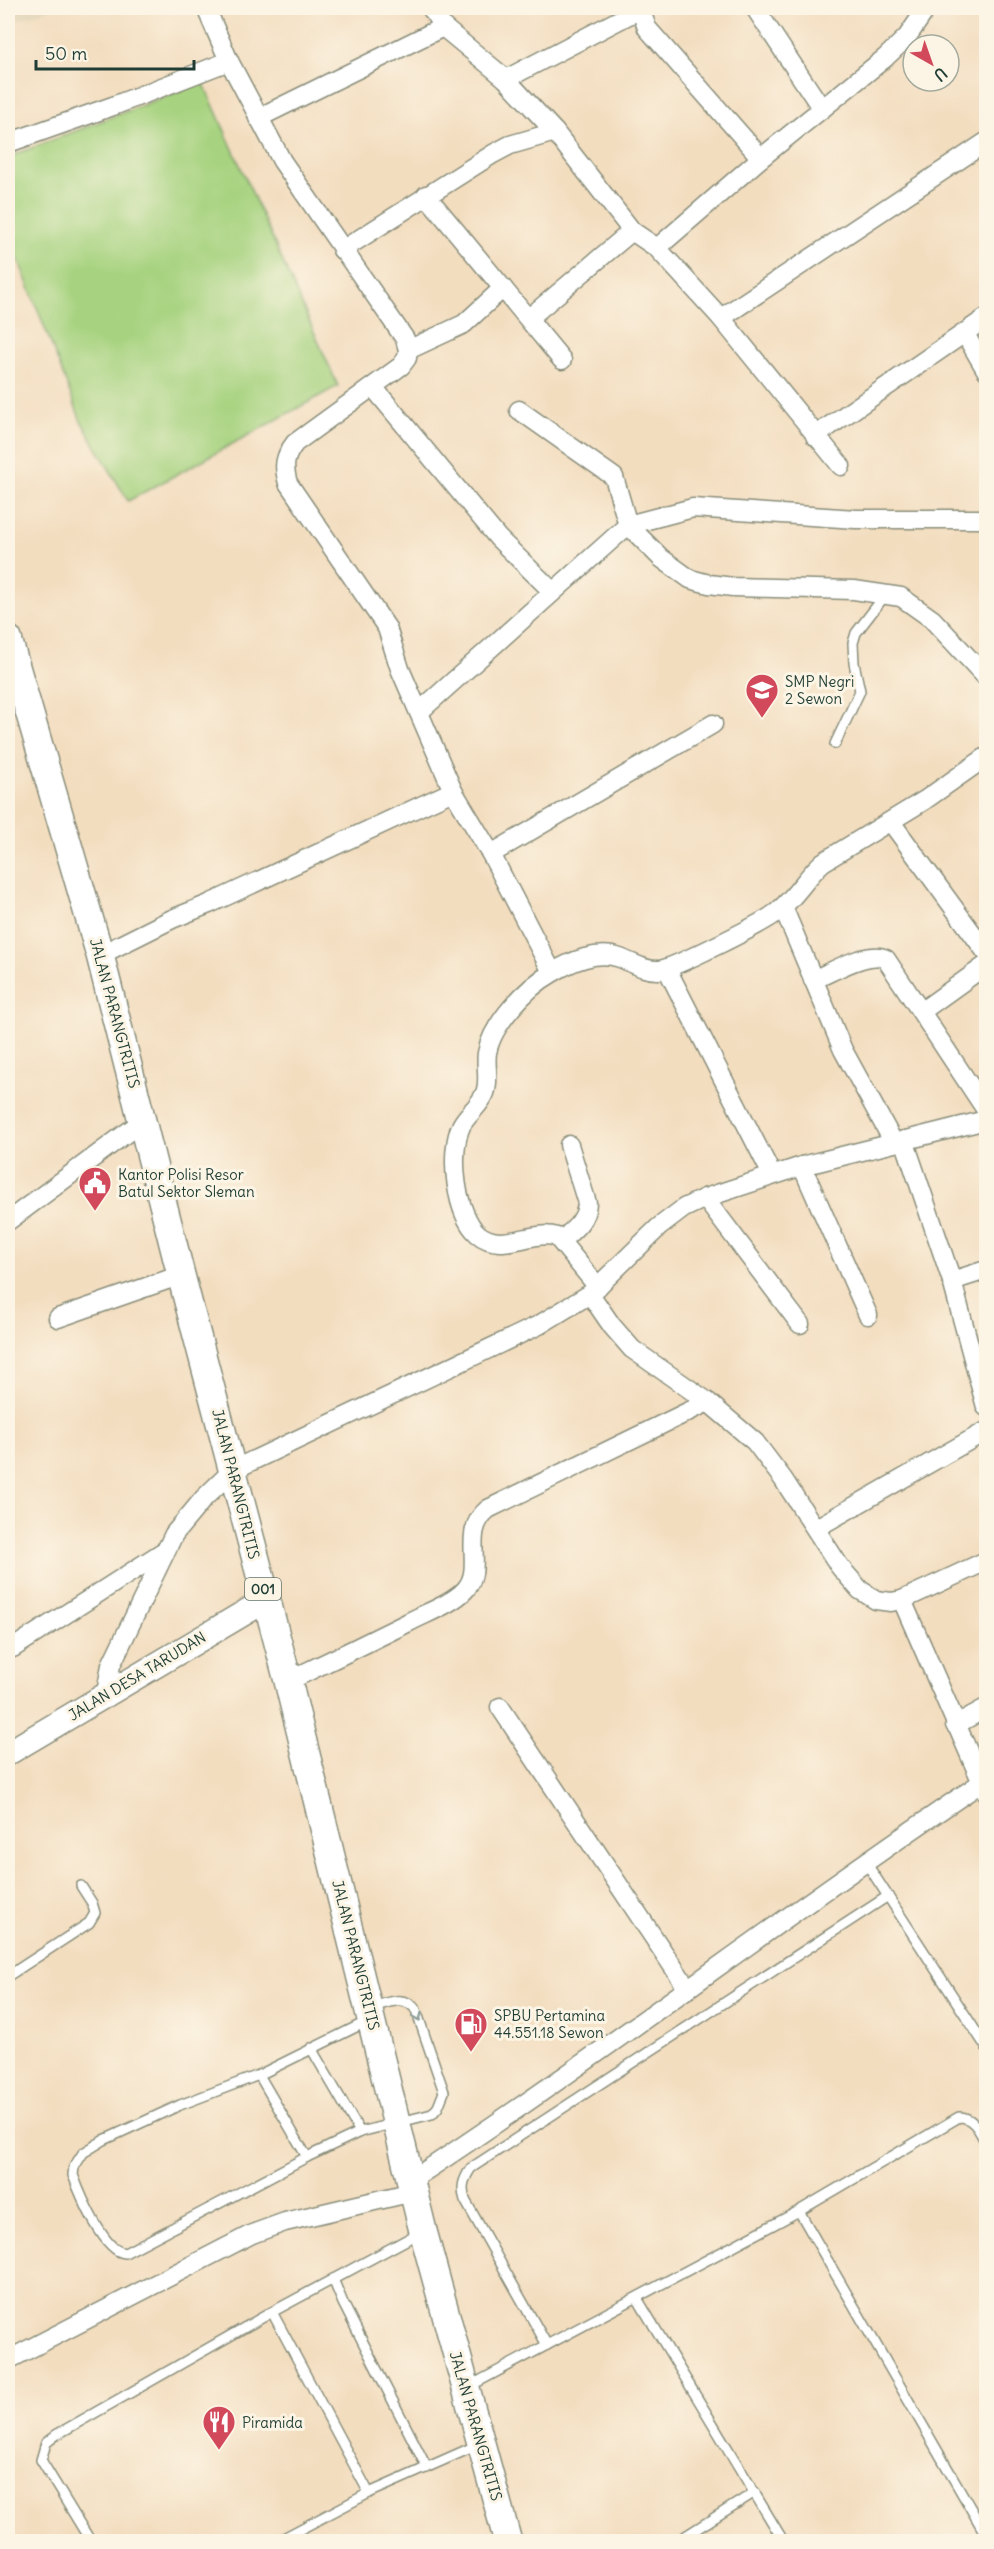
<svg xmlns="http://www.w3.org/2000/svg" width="994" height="2549" font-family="Delius,sans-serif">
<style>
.built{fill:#e0d3b5}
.green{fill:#a7d380;stroke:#63885a;stroke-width:1.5}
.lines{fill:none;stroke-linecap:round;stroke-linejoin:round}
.lane-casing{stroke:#898d7a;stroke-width:12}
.street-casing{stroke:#898d7a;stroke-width:21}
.secondary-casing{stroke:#898d7a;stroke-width:27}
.primary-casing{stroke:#898d7a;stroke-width:30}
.lane{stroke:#fff;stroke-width:9}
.street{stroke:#fff;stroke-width:18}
.secondary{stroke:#fff;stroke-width:24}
.primary{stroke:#fff;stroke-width:27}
.oneway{stroke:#8f9e9a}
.labels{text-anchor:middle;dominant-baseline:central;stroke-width:6;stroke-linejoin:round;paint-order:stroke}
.shield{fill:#fcf5e5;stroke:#617469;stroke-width:1.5}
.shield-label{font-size:14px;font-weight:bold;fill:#1f3d34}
.poi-label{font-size:15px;fill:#1f3d34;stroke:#fcf5e5;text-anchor:start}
.street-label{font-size:15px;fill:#1f3d34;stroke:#fcf5e5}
</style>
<rect width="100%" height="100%" fill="#fcf5e5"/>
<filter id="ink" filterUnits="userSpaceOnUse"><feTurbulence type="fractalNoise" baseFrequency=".0167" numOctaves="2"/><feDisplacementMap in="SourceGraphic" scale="12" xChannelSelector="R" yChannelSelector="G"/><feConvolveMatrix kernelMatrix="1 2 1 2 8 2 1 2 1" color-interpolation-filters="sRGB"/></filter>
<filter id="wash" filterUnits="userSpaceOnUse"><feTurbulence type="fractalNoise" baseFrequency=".008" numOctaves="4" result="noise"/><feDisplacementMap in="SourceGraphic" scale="24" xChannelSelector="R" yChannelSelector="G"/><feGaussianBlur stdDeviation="1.35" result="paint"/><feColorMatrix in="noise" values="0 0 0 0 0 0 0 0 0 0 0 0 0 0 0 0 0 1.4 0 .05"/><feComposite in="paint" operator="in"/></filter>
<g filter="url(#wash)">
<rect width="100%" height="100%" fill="#f3ddbf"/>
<!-- built -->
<polygon class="built" points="8,8 53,8 8,24"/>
<!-- green -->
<polygon class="green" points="203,82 338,386 128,501 81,421 8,233 8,157"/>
</g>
<g filter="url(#ink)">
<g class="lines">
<!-- lane casing -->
<g class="lane-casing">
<g id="lane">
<polyline points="835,744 860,691 854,663 853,643 856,633 886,594"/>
<polyline points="865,1861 986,2047"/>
<polyline points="8,1976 89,1923 95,1913 92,1903 81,1886"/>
<path d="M370,2020l-111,55 -79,30 -76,35 -21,13 -9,14 -1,8c7,19 31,77 52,78l182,-96 53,-25 72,-18 6,-7 6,-15 -28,-82c-12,-16 -27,-7 -44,-3"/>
<polyline points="311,2048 360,2132"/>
<polyline points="259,2075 307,2157"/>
<polyline points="799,2211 986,2535"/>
<polyline points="333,2279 343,2303 427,2468"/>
<polyline points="637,2298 784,2542"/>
<polyline points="272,2312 369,2493"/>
<path d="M547,2345l-82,-145c-4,-13 -2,-20 6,-32l417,-272"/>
<path d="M468,2387l331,-176 160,-94c15,0 21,15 27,26"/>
<polyline points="91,2542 41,2460 46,2443 56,2435 272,2312 421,2232"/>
<polyline points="276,2542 369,2493 480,2444"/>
<polyline points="676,2542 755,2492"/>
</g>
</g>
<!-- street casing -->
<g class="street-casing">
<g id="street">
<polyline points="206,8 229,61 282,161 405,339 408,350"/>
<polyline points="431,8 443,27 506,79 555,132 632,231 657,248 721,318 841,466"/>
<polyline points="640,8 647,28 761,158"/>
<polyline points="755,8 822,109"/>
<polyline points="506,79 642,8"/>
<polyline points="258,118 443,27"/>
<polyline points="8,143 113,106 229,61"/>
<polyline points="426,195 562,360"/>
<polyline points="657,248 761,158 885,58 907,37 927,8"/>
<polyline points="342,250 493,154 510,145 555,132"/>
<path d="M503,288l-39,36 -56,26 -1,8 -6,8 -106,77c-11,14 -12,23 -7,40l99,145 13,41 53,122 38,63 61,118"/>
<polyline points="529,318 632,231"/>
<polyline points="721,318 986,142"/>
<polyline points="965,334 986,370"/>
<polyline points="373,387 498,538 552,591"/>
<polyline points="519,410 614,477 628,525 661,558 690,579 709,584 733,587 854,590 901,597 932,619 986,677"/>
<polyline points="815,436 986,318"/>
<polyline points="419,712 628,525 693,508 856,519 986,519"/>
<polyline points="891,822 986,952"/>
<polyline points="491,854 713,724"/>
<polyline points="783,907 843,1050 894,1143"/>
<polyline points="100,955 172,919 209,904 453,791"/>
<polyline points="667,969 772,1175"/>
<path d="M813,980c17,-7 56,-31 73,-21l100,151"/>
<polyline points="922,1011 986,965"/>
<polyline points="904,1140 952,1281 986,1407"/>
<polyline points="802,1166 868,1315"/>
<polyline points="705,1198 800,1324"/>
<polyline points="8,1221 144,1120"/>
<path d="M562,1240c12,-11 24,-19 25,-37l-18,-58"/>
<polyline points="952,1281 986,1270"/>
<path d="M598,1287l-41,-50c-25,-8 -55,17 -79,-3 -23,-21 -29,-81 -17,-108 6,-12 19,-20 24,-33 5,-13 0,-27 2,-40 5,-29 40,-66 65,-80 19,-12 46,-23 68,-15 13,5 25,13 39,12 13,-1 107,-48 118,-58 18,-14 29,-35 46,-50l102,-62 61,-43"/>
<polyline points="590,1294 612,1326 632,1349 708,1402 755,1442 783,1479 840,1567 860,1590 876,1600 891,1602 902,1600 986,1561"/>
<polyline points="58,1318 181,1275"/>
<polyline points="816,1528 986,1431"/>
<polyline points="902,1600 986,1792"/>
<polyline points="13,1648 164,1551"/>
<path d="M288,1681c40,-19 81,-39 121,-59 17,-9 43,-18 56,-32 21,-23 -6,-57 23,-81l220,-107"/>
<polyline points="106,1693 111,1665 174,1534 204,1498 233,1470 539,1325 590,1294 659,1227 684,1208 705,1198 802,1166 986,1120"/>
<polyline points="500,1707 688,1989"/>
<polyline points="955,1725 986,1708"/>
<path d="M410,2181c194,-127 378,-269 571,-398"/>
<polyline points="8,2360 252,2234 285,2222 413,2192"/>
</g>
</g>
<!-- secondary casing -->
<g class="secondary-casing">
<polyline id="secondary" points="8,1753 266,1600"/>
</g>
<!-- primary casing -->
<g class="primary-casing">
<polyline id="primary" points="8,639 100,955 181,1275 288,1681 423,2231 508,2542"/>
</g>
<!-- lane -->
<use href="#lane" class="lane"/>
<!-- street -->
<use href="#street" class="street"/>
<!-- secondary -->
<use href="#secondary" class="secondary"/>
<!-- primary -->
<use href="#primary" class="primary"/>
</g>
<!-- one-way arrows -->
<defs><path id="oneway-chevron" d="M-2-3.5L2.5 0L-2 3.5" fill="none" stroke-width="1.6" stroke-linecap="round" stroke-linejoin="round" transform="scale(1.5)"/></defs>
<use class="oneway" href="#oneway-chevron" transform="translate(418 2017) rotate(67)"/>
</g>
<!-- icons -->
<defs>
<g id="school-pin" transform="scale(1.725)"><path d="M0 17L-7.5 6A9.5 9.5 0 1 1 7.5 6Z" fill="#d1495b" stroke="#fcf5e5"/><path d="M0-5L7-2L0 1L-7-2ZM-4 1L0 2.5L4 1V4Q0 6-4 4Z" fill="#fff"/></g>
<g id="civic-pin" transform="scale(1.725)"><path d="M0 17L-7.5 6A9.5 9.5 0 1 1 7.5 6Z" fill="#d1495b" stroke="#fcf5e5"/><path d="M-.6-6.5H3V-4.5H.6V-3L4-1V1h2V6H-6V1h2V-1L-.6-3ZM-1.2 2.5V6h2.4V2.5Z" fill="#fff"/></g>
<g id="fuel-pin" transform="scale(1.725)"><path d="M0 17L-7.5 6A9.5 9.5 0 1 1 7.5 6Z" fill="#d1495b" stroke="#fcf5e5"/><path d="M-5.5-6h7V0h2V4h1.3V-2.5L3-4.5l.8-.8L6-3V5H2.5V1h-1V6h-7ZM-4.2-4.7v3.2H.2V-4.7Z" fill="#fff"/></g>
<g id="restaurant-pin" transform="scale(1.725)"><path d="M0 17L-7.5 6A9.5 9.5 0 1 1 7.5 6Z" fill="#d1495b" stroke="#fcf5e5"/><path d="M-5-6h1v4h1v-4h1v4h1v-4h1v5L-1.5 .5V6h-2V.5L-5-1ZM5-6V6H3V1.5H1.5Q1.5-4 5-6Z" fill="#fff"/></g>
</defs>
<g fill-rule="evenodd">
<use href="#school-pin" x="762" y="690"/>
<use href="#civic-pin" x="95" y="1183"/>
<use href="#fuel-pin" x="471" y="2024"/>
<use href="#restaurant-pin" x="219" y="2422"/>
</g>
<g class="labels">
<!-- shield labels -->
<rect class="shield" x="245" y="1578" width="36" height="22" rx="4.5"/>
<g class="shield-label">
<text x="263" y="1589">001</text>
</g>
<!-- poi labels -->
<g class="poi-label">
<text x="785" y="681">SMP Negri<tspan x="785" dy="17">2 Sewon</tspan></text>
<text x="118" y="1174">Kantor Polisi Resor<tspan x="118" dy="17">Batul Sektor Sleman</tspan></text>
<text x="494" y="2015">SPBU Pertamina<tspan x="494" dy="17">44.551.18 Sewon</tspan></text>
<text x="242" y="2422">Piramida</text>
</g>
<!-- street labels -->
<g class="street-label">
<text transform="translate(115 1013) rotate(75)">JALAN PARANGTRITIS</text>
<text transform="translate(236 1484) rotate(76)">JALAN PARANGTRITIS</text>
<text transform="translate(137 1676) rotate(-31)">JALAN DESA TARUDAN</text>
<text transform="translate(356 1955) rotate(76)">JALAN PARANGTRITIS</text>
<text transform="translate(476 2426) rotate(74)">JALAN PARANGTRITIS</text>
</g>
</g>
<!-- margin -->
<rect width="994" height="2549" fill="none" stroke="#fcf5e5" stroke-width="30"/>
<!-- north arrow -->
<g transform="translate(931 63) rotate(140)"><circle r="28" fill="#fcf5e5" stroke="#a4ab9e" stroke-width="1.5"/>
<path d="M0-4.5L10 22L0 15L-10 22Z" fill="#d1495b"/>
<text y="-9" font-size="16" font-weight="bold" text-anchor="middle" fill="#1f3d34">U</text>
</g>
<!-- scale -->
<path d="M36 60v9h158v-9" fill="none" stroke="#1f3d34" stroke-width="3"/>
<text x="45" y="60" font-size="18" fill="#1f3d34" stroke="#fcf5e5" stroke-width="4.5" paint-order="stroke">50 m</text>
</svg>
